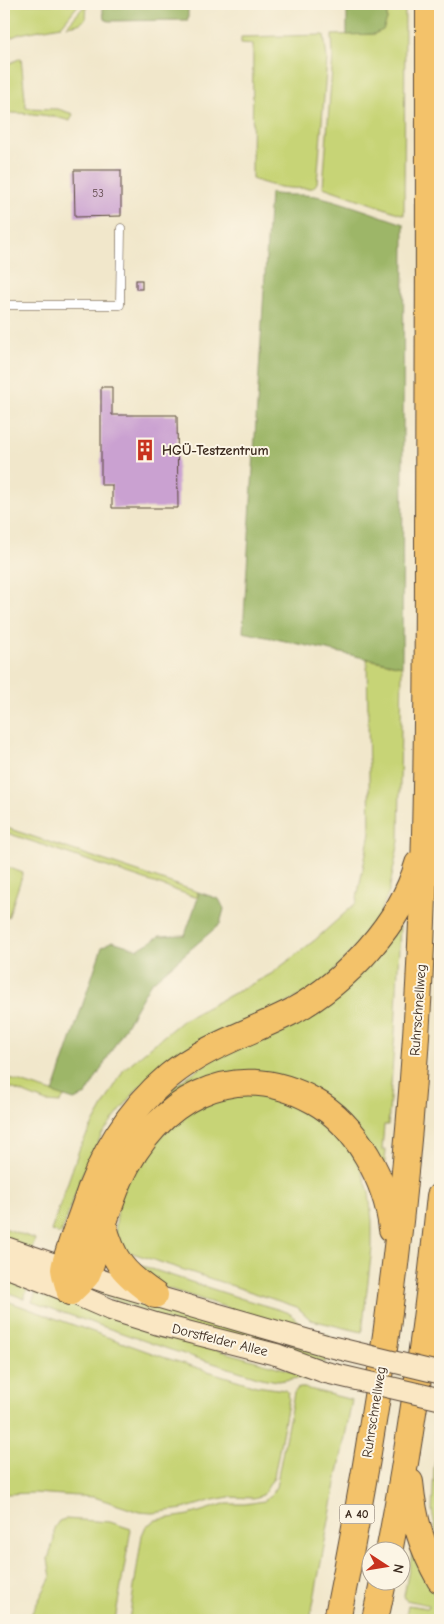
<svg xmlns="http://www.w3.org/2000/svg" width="444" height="1624" font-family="'Comic Neue',sans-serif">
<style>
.green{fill:#c7d476;stroke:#817f4a}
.forest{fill:#9db667;stroke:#6c7042}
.building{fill:#caa1d1}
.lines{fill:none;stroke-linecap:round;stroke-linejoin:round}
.service-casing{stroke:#564638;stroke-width:9}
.secondary-casing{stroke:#564638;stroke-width:23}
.motorway-casing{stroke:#564638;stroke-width:28}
.service{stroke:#fff;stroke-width:8}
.secondary{stroke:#fae7c3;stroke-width:21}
.motorway{stroke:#f3c26a;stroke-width:26}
.secondary-bridge-casing{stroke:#564638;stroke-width:23;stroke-linecap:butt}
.secondary-bridge{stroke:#fae7c3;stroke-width:21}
.labels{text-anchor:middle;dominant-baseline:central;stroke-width:4;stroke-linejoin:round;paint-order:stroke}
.number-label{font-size:11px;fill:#5f484b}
.shield{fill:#fcf5e5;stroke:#75675a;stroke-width:1}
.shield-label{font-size:12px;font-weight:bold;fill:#3b2a1e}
.poi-label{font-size:14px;font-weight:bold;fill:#3b2a1e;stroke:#fcf5e5;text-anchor:start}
.street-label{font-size:14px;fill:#3b2a1e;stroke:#fcf5e5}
</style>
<rect width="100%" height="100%" fill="#fcf5e5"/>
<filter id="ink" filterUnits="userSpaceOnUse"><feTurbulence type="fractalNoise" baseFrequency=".02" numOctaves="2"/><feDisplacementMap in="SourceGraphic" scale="10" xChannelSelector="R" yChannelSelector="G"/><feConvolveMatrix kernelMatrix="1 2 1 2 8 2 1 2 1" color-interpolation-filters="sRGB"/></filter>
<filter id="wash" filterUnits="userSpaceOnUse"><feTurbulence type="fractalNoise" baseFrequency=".0096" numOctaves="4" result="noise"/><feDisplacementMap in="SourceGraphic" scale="20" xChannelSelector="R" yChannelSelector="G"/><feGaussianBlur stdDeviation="1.12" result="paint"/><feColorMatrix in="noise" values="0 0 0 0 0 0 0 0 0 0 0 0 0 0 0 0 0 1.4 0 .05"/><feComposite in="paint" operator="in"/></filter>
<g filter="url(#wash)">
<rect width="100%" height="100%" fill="#f1e7cb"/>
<!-- green -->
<g class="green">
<polygon points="4,4 79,4 61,26 19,34 4,41"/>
<path d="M86,4c2,17 -2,20 -19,22z"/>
<polygon points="387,4 405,4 404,215 323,187 333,56 332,35 375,34 387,20"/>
<path d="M324,35l3,24 -10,124 -4,5c-26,1 -36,0 -61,-9l1,-135 -12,-1v-6z"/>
<path d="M21,58l5,50 32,1 15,5 -3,7c-22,-7 -44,-8 -66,-8v-47z"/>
<polygon points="367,659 402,666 399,841 389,891 375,925 324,982 139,1087 102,1134 82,1175 61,1234 51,1231 80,1147 124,1069 183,1020 271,974 315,940 356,903 370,833"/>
<polygon points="4,827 198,892 198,898 4,832"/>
<polygon points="4,866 23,873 8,918 4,916"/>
<polygon points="400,926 395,1032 388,1125 384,1125 382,1150 386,1150 383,1182 290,1079 166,1105 160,1099 180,1082"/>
<polygon points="4,1077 65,1096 60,1103 46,1102 4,1085"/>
<polygon points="254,1090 322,1114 358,1160 369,1192 372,1221 372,1248 362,1332 311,1320 297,1307 120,1249 115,1233 119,1198 133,1167 186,1108"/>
<polygon points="4,1228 35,1239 32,1249 4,1243"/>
<path d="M130,1262l113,37 44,13c6,3 10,9 15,13 9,6 18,8 27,10v3l-51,-14 -124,-40z"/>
<polygon points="4,1276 28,1286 24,1299 4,1290"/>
<polygon points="91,1282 326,1355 325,1363 177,1324 88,1290"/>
<polygon points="37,1289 200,1345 323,1380 322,1382 298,1378 278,1381 261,1378 171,1350 32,1302"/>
<polygon points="4,1300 163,1357 256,1386 285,1390 288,1393 289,1398 274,1477 263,1495 254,1498 229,1497 213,1500 183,1509 152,1513 139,1512 94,1497 34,1493 4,1494"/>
<polygon points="298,1388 305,1388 352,1400 310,1620 129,1620 142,1535 146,1526 156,1520 189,1515 224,1504 245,1504 264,1501 270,1496 276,1487 294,1393"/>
<polygon points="440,1424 440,1555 432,1510 434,1468"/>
<polygon points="65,1519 110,1522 131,1529 115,1620 28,1620 51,1577 48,1559 54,1540 54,1528 59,1521"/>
<polygon points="416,1548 431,1580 440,1595 440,1620 405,1620 408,1605 427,1608 428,1605 406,1600 404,1596 412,1553"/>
</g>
<!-- forest -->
<g class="forest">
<polygon points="102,4 188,4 188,20 109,21 104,19"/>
<polygon points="347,4 387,4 387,20 383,30 374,34 347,35"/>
<path d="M270,193c17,4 34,0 51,4 28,7 56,18 83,27l-2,442 -159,-34z"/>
<polygon points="198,892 219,899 224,909 220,924 150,984 86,1095 74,1100 53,1093 102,947 112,941 138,949 160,936 185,935 198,898"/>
</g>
<g id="blocks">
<!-- building -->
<g class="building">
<polygon points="74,170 121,170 121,216 75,217"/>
<rect x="136" y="280" width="6" height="9"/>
<polygon points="101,387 112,387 112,415 177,415 178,508 112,508 112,485 101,485"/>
</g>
</g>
</g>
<g filter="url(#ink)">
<use href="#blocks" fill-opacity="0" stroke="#564638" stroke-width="1"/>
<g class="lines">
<!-- service casing -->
<g class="service-casing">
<polyline id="service" points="4,305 120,305 121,228"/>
</g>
<!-- secondary casing -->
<g class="secondary-casing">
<g id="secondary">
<polyline points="4,1247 106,1282 328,1346"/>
<polyline points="4,1266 70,1292 109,1309 157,1324 278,1355 324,1372"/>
</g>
</g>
<!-- motorway casing -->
<g class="motorway-casing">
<g id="motorway">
<path d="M103,1223c10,38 20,50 52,72"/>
<path d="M70,1292c-2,-7 -5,-15 -6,-23 0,-8 16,-49 20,-61 16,-50 44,-98 85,-132 36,-30 83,-44 124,-65 53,-29 108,-88 125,-147"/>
<path d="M70,1292c5,-5 12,-11 16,-16 5,-9 8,-23 11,-33 7,-21 14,-43 23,-64 36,-78 112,-124 194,-78 42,23 73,80 78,128"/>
<path d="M410,1482c4,39 11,64 30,98"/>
<path d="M389,1552c23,-118 39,-237 51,-356"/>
<path d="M337,1620c31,-152 55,-305 69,-459 20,-206 22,-413 22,-619 1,-179 1,-359 1,-538"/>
<polyline points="375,1620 383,1582"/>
</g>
</g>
<!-- service -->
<use href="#service" class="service"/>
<!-- secondary -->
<use href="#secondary" class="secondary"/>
<!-- motorway -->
<use href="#motorway" class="motorway"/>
<!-- secondary-bridge casing -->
<g class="secondary-bridge-casing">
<g id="secondary-bridge">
<polyline points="328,1346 440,1373"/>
<polyline points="324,1372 440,1399"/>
</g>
</g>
<!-- secondary-bridge -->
<use href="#secondary-bridge" class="secondary-bridge"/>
</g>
</g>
<!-- icons -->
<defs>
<g id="building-bare" transform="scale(1.725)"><path d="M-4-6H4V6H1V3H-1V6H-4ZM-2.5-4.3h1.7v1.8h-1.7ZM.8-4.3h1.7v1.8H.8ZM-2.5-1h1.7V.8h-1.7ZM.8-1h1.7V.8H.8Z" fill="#c8321e" stroke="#fcf5e5" stroke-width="2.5" paint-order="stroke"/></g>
</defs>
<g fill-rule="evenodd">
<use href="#building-bare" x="145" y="450"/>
</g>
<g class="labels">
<!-- number labels -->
<g class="number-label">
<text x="98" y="193">53</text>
</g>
<!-- shield labels -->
<rect class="shield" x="339.5" y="1504.5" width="35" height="19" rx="4"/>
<g class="shield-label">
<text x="357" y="1514">A 40</text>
</g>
<!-- poi labels -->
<g class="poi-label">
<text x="162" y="450">HGÜ-Testzentrum</text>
</g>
<!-- street labels -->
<g class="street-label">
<text transform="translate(418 1010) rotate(-86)">Ruhrschnellweg</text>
<text transform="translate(220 1340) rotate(14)">Dorstfelder Allee</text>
<text transform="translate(374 1412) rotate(-81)">Ruhrschnellweg</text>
</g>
</g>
<!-- margin -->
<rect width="444" height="1624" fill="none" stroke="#fcf5e5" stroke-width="20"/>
<!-- north arrow -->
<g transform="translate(386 1566) rotate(102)"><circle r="24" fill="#fcf5e5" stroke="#afa495"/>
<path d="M0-4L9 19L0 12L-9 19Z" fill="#c8321e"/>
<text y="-8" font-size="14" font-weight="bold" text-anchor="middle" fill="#3b2a1e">N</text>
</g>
</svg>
